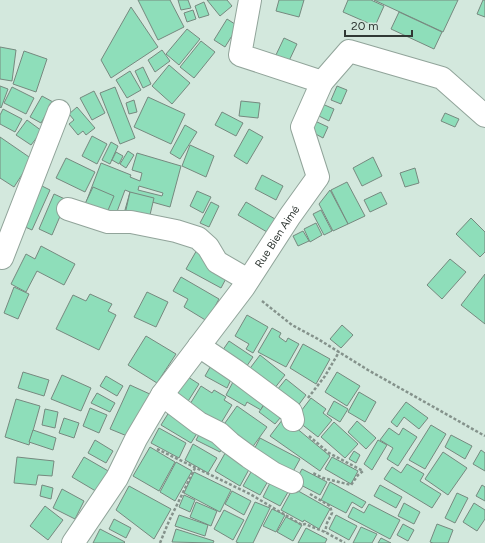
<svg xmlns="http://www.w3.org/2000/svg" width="485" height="543" font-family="Figtree,sans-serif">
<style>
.building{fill:#8edeba;stroke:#76897f;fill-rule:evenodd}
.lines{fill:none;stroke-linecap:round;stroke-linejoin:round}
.minor-casing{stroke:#91a49a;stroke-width:24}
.path{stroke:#84928b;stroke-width:2.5;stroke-dasharray:3 2;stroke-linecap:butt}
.minor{stroke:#fff;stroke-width:22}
.labels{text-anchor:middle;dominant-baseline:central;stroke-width:3.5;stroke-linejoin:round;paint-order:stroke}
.street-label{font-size:11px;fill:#303834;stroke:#d3e8dd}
</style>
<rect width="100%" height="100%" fill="#d3e8dd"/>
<!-- building -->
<g class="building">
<polygon points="138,0 170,0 184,27 158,40"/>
<polygon points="178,0 188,0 191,8 181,10"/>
<polygon points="207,0 227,0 232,6 220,16"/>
<polygon points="279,0 304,0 299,17 276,11"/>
<polygon points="348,0 371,0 384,6 375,26 343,12"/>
<polygon points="374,0 458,0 443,32"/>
<polygon points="483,0 485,0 485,17 477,14"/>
<polygon points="204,2 209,15 199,18 195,6"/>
<polygon points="131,7 158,47 111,78 101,60"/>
<polygon points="193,10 196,19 187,22 184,13"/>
<polygon points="399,12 442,32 434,49 391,29"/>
<polygon points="227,19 238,26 225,47 214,40"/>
<polygon points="187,29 200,39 179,65 166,54"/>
<polygon points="284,38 297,44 288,63 275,57"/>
<polygon points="201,41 215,52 194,78 180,67"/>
<polygon points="0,47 16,50 12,81 0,79"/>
<polygon points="162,50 170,61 155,72 148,60"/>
<polygon points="24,51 47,59 36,92 13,84"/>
<polygon points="169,65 190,83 172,104 152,86"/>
<polygon points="143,67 151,84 143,88 135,71"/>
<polygon points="130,71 141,90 127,98 116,80"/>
<polygon points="0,86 8,89 1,108 0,107"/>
<polygon points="337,86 347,90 341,104 331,100"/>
<polygon points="12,87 34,98 26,114 4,103"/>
<polygon points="115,87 135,138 120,144 100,93"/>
<polygon points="94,91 105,113 92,120 80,98"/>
<polygon points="42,96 53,102 41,123 30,117"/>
<polygon points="148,97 185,114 171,144 134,127"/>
<polygon points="134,100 137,112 129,114 126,103"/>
<polygon points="241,101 260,103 258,118 239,116"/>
<polygon points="320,103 334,109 329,121 315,114"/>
<polygon points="77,107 95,128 86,135 83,131 78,135 69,124 74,120 69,114"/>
<polygon points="3,109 22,119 15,132 0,124 0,115"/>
<polygon points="222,112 243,123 236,136 215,125"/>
<polygon points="445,113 459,119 455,127 441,121"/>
<polygon points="27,120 42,131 31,145 16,135"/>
<polygon points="315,121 328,127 323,138 310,131"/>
<polygon points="185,125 197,132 180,159 170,153"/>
<polygon points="249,129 263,137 247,164 234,156"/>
<polygon points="92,136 107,144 97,164 82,156"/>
<polygon points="0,137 32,159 14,187 0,178"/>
<polygon points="111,142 118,146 110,164 102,160"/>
<polygon points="190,145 214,156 206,177 182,166"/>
<polygon points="128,151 134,155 126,168 120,164"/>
<polygon points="116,152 123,156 119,164 112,160"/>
<path d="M137,153l44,13 -11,41 -18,-5 -6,21 -23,-6 7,-25 -5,-2 -10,27 -30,-12 16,-42 30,12 -1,2 10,4 2,-8 -10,-3zM139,186l24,7 -1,3 -24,-6z"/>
<polygon points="373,157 382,176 362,186 353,168"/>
<polygon points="66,158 95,172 85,192 56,178"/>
<polygon points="415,168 419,183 405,187 400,173"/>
<polygon points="262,175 283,186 276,200 255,189"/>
<polygon points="347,182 365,216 348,224 331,190"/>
<polygon points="40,185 50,190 32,230 23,226"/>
<polygon points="93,187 114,196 106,215 84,206"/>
<polygon points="330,190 348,224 333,231 319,204"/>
<polygon points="197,191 211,197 203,213 190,206"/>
<polygon points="130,192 154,198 149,219 125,214"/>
<polygon points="381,192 387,204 370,212 364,200"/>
<polygon points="54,194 67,200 52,235 39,229"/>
<polygon points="211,202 219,206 209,227 200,223"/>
<polygon points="246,202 275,219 267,232 238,215"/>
<polygon points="321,210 332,231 324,235 313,214"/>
<polygon points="471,218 485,232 485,252 480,257 456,234"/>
<polygon points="316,223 322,235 310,242 304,229"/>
<polygon points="303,231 309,241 298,246 293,236"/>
<polygon points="41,246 75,264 64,285 37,271 26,292 11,284 26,254 35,259"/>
<polygon points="198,248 230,271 221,288 186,269"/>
<polygon points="450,259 466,272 442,299 427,285"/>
<polygon points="485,274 485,324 461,305"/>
<polygon points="181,277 219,299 207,321 184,307 188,299 173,291"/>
<polygon points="14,287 29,294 18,319 4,313"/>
<polygon points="147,292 168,302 156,327 134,317"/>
<polygon points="90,294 112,304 108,311 116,315 99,350 56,329 73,295 86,301"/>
<polygon points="247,315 268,327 253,353 246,349 249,344 235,336"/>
<polygon points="342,325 353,335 341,348 330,339"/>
<polygon points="272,328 281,333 279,337 286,342 288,338 299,344 286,367 258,352"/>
<polygon points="146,336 176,354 157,383 128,365"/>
<polygon points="229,341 253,357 242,373 218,357"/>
<polygon points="303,344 330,359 316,384 290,368"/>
<polygon points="260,355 285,375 270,394 245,375"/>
<polygon points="213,362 234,373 227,388 205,376"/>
<polygon points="23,372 49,380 44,396 18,388"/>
<polygon points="337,372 360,386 347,406 325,392"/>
<polygon points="62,375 91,388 81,411 51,399"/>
<polygon points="106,376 123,386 117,396 100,386"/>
<polygon points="188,377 199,384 185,406 174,399"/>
<polygon points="286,379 306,395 294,411 273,395"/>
<polygon points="233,382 265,401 261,410 247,402 245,406 226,395"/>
<polygon points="130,385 152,395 132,438 110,429"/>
<polygon points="201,386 212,393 214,390 226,397 224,400 232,405 218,428 187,409"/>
<polygon points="359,392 376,402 365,422 348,412"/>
<polygon points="97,393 115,403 110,412 91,403"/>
<polygon points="269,398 286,411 275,424 259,412"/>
<polygon points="311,398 326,409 323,413 332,420 318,437 295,419"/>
<polygon points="16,399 40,406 29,445 5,437"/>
<polygon points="334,401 348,409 340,422 327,414"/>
<polygon points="406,402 428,418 419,429 404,417 397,427 391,422"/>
<polygon points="237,406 267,427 249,452 220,430"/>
<polygon points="90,408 107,415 99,433 83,426"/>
<polygon points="45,409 58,412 55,428 42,425"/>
<polygon points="171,409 201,427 191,443 161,425"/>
<polygon points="286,415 289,422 330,456 320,471 270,436"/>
<polygon points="64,418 79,423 74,438 59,433"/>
<polygon points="357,421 376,438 366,449 348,432"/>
<polygon points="334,422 358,444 345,458 321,437"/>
<polygon points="431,425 446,434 425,469 409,460"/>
<polygon points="159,428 186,443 179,458 151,443"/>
<polygon points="389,428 399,435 403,428 417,437 398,466 387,459 393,448 380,440"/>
<polygon points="202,429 225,441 220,452 196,440"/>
<polygon points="33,430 56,438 53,450 29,442"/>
<polygon points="451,435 472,446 465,459 445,447"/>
<polygon points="260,438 300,459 290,477 250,457"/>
<polygon points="95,440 113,451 106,463 88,453"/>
<polygon points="378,440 387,445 372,470 364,464"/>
<polygon points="193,444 217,458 208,473 185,460"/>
<polygon points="150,447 175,462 159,491 133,476"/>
<polygon points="228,448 253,462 240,486 215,471"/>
<polygon points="481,450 485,453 485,471 473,464"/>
<polygon points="354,451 360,455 356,463 349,459"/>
<polygon points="443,452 467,468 448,495 425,479"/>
<polygon points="17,457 54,461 52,476 38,475 36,485 14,483"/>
<polygon points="84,457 110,472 99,493 72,477"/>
<polygon points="332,457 358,471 351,484 325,469"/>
<polygon points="176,462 192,471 175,501 160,492"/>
<polygon points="407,464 424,474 420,481 441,494 432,508 384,479 392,467 401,473"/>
<polygon points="255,465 272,474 260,495 243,486"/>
<polygon points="302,469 327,482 320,495 295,482"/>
<polygon points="194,472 231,490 220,512 184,493"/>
<polygon points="274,475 292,485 280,506 263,497"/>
<polygon points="330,482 366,502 362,508 352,502 346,513 321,500"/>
<polygon points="42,485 53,488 51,499 40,496"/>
<polygon points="380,485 402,497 396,508 374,496"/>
<polygon points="482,485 485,487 485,501 476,496"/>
<polygon points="129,486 171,509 154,539 116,510"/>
<polygon points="293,488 330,509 319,529 304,520 303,522 281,510"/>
<polygon points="62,489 84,501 75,519 53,508"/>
<polygon points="232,491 251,501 244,515 225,504"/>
<polygon points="457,493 468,498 455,523 445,518"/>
<polygon points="184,495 195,500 190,512 179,507"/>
<polygon points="196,502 217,511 211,526 190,517"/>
<polygon points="255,502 270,508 253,543 239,543 236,542"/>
<polygon points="404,503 420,512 414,524 398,516"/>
<polygon points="474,503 485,510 485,519 477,531 463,522"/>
<polygon points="369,504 400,520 390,539 348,517 353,507 364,513"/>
<polygon points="45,506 63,520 48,540 30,526"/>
<polygon points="272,509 285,515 276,532 263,526"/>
<polygon points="224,510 244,520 233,540 214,529"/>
<polygon points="179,515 208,525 205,536 175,526"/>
<polygon points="336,515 357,526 349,540 329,529"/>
<polygon points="286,517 302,525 293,541 277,532"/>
<polygon points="114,519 131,528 126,538 109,529"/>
<polygon points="403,524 414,530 408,541 397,535"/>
<polygon points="437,524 453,530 448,543 433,543 430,542"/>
<polygon points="361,527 377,534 372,543 353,543"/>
<polygon points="306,528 327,539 325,543 298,543"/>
<polygon points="100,529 125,542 124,543 93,543"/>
<polygon points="176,529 214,541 213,543 172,542"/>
<polygon points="381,538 391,543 378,543"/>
</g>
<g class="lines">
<!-- minor casing -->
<g class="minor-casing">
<g id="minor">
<polyline points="250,0 240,55 322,82"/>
<polyline points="68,209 108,222 131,222 176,231 198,238 208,247 217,262 248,280"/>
<polyline points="2,258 59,111"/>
<polyline points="199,346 236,371 291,412 293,420"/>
<polyline points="162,395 199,423 219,433 230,443 249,457 273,473 292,482"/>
<path id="s1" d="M73,543l44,-65 19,-39 26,-44 82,-108 46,-71 28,-39 -16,-50 20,-45 27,-31 93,27 43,38"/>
</g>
</g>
<!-- path -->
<g class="path">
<polyline points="262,301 292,325 318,339 368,370 485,436"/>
<polyline points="308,398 325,376 339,352"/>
<polyline points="309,436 329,453 363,471 358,475 351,485 323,478 313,473"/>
<polyline points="157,449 250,494 302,525 305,524 325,532 345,543"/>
<polyline points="310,494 330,506 332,513 327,523 325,532"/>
<polyline points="160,543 169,521 195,468"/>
</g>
<!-- minor -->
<use href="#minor" class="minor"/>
</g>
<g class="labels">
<!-- street labels -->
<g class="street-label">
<text stroke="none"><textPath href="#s1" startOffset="369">Rue Bien Aimé</textPath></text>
</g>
</g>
<!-- scale -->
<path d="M345 30v6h67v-6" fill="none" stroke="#303834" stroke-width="2"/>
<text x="351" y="30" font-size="12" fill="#303834" stroke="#d3e8dd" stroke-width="3" paint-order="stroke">20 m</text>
</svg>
